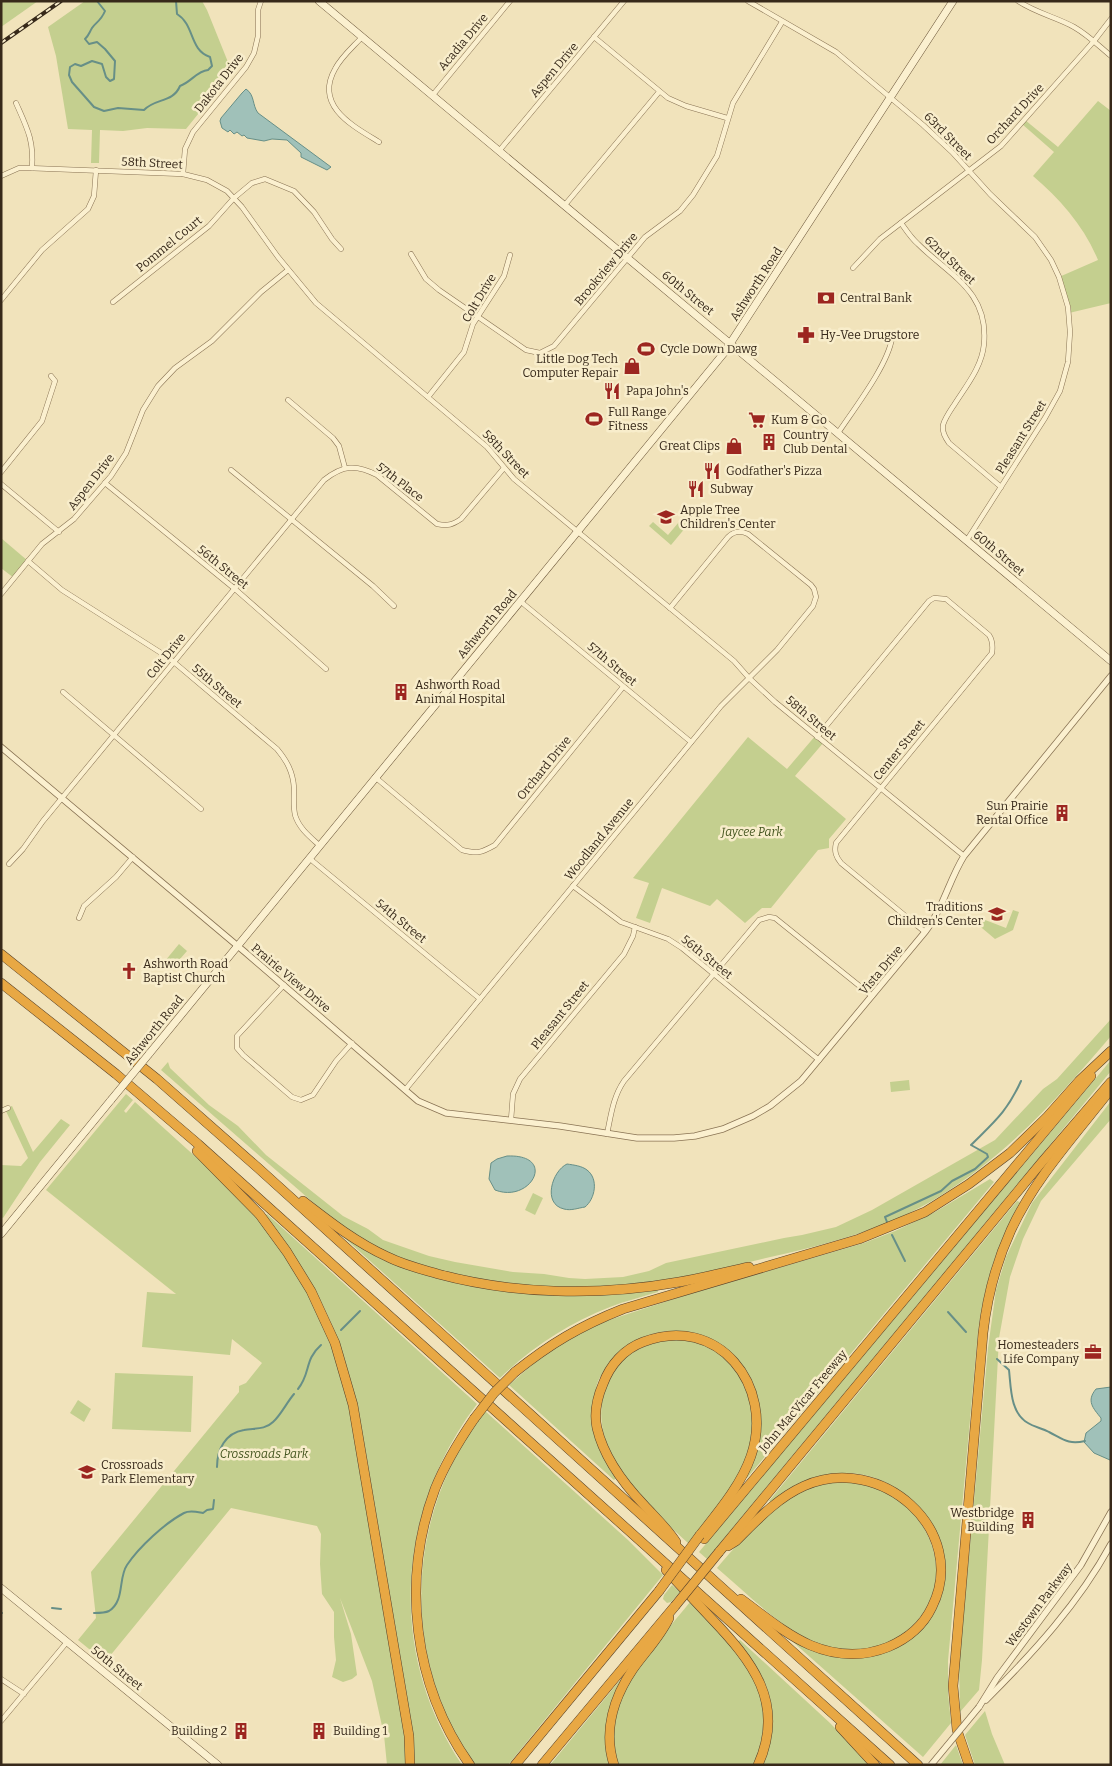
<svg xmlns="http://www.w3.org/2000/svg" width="1112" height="1766" font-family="Bitter,serif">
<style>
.green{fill:#c4cf8f}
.water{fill:#a0c1b9;stroke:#678f87}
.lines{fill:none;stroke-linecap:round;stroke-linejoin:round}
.stream{stroke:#678f87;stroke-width:2}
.minor-casing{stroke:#897354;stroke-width:5.5}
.tertiary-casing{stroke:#897354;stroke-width:7}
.secondary-casing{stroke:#6a5438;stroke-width:8}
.motorway-casing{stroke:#564029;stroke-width:10}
.minor{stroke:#fbf0cf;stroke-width:4.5}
.tertiary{stroke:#fbf0cf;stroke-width:5.5}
.secondary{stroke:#fbf0cf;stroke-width:7}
.motorway{stroke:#e8a844;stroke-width:9}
.rail-casing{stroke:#37291a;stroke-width:4}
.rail{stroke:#f8edcb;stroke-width:2;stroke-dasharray:5.5;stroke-linecap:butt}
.tertiary-bridge-casing{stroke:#897354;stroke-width:7;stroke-linecap:butt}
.secondary-bridge-casing{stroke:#6a5438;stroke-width:8;stroke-linecap:butt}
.motorway-bridge-casing{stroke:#564029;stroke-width:10;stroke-linecap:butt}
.tertiary-bridge{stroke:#fbf0cf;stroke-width:5.5}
.secondary-bridge{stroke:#fbf0cf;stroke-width:7}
.motorway-bridge{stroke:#e8a844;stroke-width:9}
.labels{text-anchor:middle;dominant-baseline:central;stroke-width:5;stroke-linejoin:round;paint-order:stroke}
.street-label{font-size:12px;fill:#37291a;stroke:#f8edcb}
.poi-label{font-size:12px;fill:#37291a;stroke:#f8edcb;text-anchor:start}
.park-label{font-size:12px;font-style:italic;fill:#44551f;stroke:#f8edcb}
</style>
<rect width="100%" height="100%" fill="#f1e3bb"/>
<!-- green -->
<g class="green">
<polygon points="1,1 38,1 1,27"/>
<polygon points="85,1 202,1 207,10 232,72 186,129 147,128 123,131 100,130 99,163 91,163 92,130 68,129 56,56 48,27"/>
<path d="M1098,101l13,10v192l-42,10 -10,-36 39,-17c-14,-34 -38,-61 -65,-84l21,-24 -32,-28 3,-4 33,27z"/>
<polygon points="684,516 691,521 671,545 649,526 653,522 668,535"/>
<polygon points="1,538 28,561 14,578 1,568"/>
<polygon points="816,735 824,742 795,776 846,819 829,839 829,848 818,850 771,908 762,908 745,923 717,899 710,906 662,888 650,923 636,918 649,883 633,878 748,737 787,769"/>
<polygon points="1013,910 1019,912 1013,930 995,939 976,923 980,918 1006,928"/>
<polygon points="179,944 187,951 173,967 165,961"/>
<path d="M1111,1019v17c-51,60 -103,118 -171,160 -52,33 -115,49 -174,62 -38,9 -75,19 -113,24 -76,10 -155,7 -228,-16 -14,-5 -28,-9 -42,-16 -21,-10 -40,-24 -59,-38l-163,-142 7,-8 2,6 39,37 29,21 28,29 77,61 25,13 15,11 46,16 26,6 58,10 31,2 25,4 16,1 38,-2 26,-6 17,-8 118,-25 18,-3 34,-8 36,-17 123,-70 48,-51 14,-10z"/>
<polygon points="1111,1060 1111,1071 707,1559 699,1552"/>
<polygon points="909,1080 910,1090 891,1092 890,1082"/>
<polygon points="126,1094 133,1100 124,1111 126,1113 135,1102 198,1159 200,1158 260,1220 299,1277 329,1336 352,1411 406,1738 407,1765 387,1765 384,1735 372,1681 340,1598 351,1634 357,1675 352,1679 343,1682 332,1677 336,1660 334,1637 334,1612 322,1594 320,1564 321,1534 317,1526 231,1508 105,1662 78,1640 96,1618 91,1572 239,1392 239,1386 246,1383 262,1363 232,1339 230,1355 142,1347 147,1292 176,1294 46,1190"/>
<polygon points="1111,1101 1111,1119 1041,1201 1023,1239 1010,1277 999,1338 982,1660 979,1690 960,1712 959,1665 988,1348 996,1290 1006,1257 1032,1203"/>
<polygon points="12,1106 33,1152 61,1119 70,1125 40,1162 3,1218 1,1217 1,1165 21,1166 28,1158 5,1109"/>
<path d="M990,1179l4,3 -247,296 -3,-2c11,-18 17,-36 16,-57 0,-48 -36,-88 -85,-88 -12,0 -26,2 -36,9 -5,3 -10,8 -15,12 -13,11 -29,24 -28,42 0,9 3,18 4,27 2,13 3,33 8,44 2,5 5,9 8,13l-2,2 -105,-95 24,-21 23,-18 44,-23 89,-29 175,-51 31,-12 40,-19z"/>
<polygon points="533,1193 543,1198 535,1215 525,1210"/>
<path d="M1017,1201l3,1c-24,46 -35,79 -42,130l-30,329v32l3,30 -28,34 -139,-123 10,6 75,15c16,-9 31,-18 46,-28 4,-3 12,-6 16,-10 6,-6 10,-19 12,-27 13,-53 -32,-108 -84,-116 -35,-5 -61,9 -88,28l-2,-1z"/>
<path d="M267,1214l210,190c-81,106 -90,249 -15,361h-49c-11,-80 -22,-160 -35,-240 -10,-56 -17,-113 -34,-167 -16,-52 -45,-100 -79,-142z"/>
<path d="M339,1233l32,19 127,37 159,-1 1,4c-16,5 -33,9 -48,15 -41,16 -78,40 -110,71z"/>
<path d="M666,1339c10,0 22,-1 31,2 7,3 17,7 24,12 29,23 39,70 25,105 -12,31 -37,59 -58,85 -40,-36 -103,-92 -83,-153 11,-34 30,-41 61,-51z"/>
<polygon points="115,1373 193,1376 191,1432 112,1429"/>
<polygon points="78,1400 91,1409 84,1422 70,1413"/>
<path d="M485,1411l143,129 35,35 -155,190h-33c-76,-107 -70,-251 10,-354z"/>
<path d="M833,1481c12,2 26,1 38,4 8,2 26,13 33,18 5,3 9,10 12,14 59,74 -23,163 -103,125 -36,-17 -65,-48 -96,-74 22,-26 58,-66 90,-80 8,-3 17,-4 26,-7z"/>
<polygon points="672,1585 680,1592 671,1602 667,1603 663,1599 664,1595"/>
<path d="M690,1602c46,46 97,93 63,163h-134c-24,-61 37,-120 71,-163z"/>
<path d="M740,1640l90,83 41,42h-109c2,-16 9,-43 9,-58 -1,-26 -20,-46 -34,-65z"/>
<polygon points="626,1673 613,1699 611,1765 550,1765"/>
<polygon points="985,1711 992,1734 1005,1765 975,1765 965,1735"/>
<polygon points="956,1745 963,1765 940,1765"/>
</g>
<!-- water -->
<g class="water">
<path d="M246,89c9,6 6,16 12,24l73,54 -4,3 -26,-13v-4l-14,-13 -15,-1 -8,2 -17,-3 -3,-3 -2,1 -5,-4 -3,2 -4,-4 -2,2 -6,-4 -2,-7 1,-3 21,-25z"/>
<path d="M507,1156c51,-2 24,48 -12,34l-6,-11 2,-16 6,-4z"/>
<path d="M567,1164c7,1 15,2 20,6 12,9 8,29 -2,37 -7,1 -14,4 -21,2 -22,-5 -12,-38 3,-45z"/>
<path d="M1111,1387v73h-1l-16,-7 -10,-11 2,-9 15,-12v-3c-8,-10 -15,-17 -5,-29z"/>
</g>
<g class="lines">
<!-- stream -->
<g class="stream">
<path d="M97,1l8,10c-4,10 -10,12 -13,17 -3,5 -3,7 -7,11l4,5 8,-2 8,7 10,12 -1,18 -4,2 -4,-4 -4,-13 -10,-3 -11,5 -6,-2 -5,3 -1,8 3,7 22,25 10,4 14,-3 26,2c11,-12 29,-7 36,-24 11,-4 17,-15 28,-16l4,-4 -2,-9c-21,-7 -15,-32 -33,-43l-1,-13"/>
<path d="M887,1222l-2,-5 56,-26 11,-10 23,-12 13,-12 -1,-3 -16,-9c23,-23 36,-33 50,-64"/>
<polyline points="892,1235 905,1261"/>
<polyline points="948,1312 966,1332"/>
<polyline points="341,1330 360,1311"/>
<path d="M997,1359l12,11c2,17 1,43 19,53 6,4 14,5 21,9 14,7 19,13 36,9"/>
<path d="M298,1389c13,-16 6,-29 23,-44"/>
<path d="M217,1467c0,-17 8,-34 27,-37 10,-2 21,0 29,-8 8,-7 14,-20 21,-28"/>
<polyline points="52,1608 61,1609"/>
<polyline points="1,1613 2,1613"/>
<path d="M94,1613c4,0 11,0 15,-2 16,-10 9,-33 18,-46 12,-18 38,-42 57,-52 6,-3 13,-1 19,0l4,-3 6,-1 1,-9"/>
</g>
<!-- minor casing -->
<g class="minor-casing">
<g id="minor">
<polyline points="748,1 836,52 923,125 952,152 990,194 1035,237 1051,260 1059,277 1068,307 1070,332 1068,362 1060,391 1045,418 967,540"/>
<path d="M1018,1c18,12 38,16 56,26 14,8 25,19 37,29"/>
<path d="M362,37c-9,10 -21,20 -27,32 -21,37 18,57 44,73"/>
<polyline points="594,37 668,98 686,106 727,118"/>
<polyline points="432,96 510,1"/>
<path d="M16,103c11,25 18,37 16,65"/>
<polyline points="499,151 624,1"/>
<polyline points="183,174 185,149 193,132 246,67 254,53 258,36 258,10 261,1"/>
<polyline points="1,176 19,168 28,168 183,174 207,180 227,191 242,207 278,257 316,303 487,447 514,479 734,661 749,678 775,702 964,856"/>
<polyline points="564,206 659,92"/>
<path d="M901,223c5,7 10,15 17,21 31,31 71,47 66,100 -2,23 -18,42 -30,61 -4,6 -9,13 -11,20 -1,7 2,12 6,18l52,44"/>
<polyline points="411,254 426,279 439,290 526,350 540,353 554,346 645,237 680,211 693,195 717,156 733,103 782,22"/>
<polyline points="853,268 880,239 1001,146 1094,41 1111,19"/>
<polyline points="1,300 42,250 88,209 94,196 96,170"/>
<polyline points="113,302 209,226 234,198 252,183 265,179 294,191 314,212 332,239 341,249"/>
<polyline points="428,397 464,352 473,324 504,276 510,255"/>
<polyline points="288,400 333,438 339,446 345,468"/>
<path d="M838,433c16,-24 50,-68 54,-95"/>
<polyline points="231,470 373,586 394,606"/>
<polyline points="1,472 42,421 55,381 51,376"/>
<polyline points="105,483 235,589 326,669"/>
<polyline points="1,484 59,532"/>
<path d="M28,561l34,29 107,68 108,91c10,12 16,23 17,39 0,9 -1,17 1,27 4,13 14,21 24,30"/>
<polyline points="1,594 42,544 74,519 111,476 126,453 143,410 158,386 175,368 212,341 261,292 288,270"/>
<polyline points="520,601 691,742"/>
<polyline points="63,692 201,809"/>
<path d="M817,737l112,-136 5,-3 12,1 43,36c4,6 4,11 3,18l-156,190c-2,9 0,14 5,20l84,69"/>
<path d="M375,777l87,73c15,4 19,3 33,-5l128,-158"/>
<polyline points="309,858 480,999"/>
<path d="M9,864l14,-15 20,-28 281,-341c19,-15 32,-16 53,-5l60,49c11,2 15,1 24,-5l43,-51"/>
<polyline points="573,886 621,922 668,939 682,948 819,1060"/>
<polyline points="79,918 84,906 116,877 133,857"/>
<polyline points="284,985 237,1036 237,1048 243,1055 292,1097 301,1100 313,1095 336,1061 352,1043"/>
<path d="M405,1090l316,-384 56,-56 36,-44 3,-9 -2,-8 -3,-4 -63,-51c-8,-4 -14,-3 -20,3l-58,71"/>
<polyline points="1,1111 8,1108"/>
<polyline points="511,1120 513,1094 520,1079 624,954 633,936 635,927"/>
<path d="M607,1134c4,-19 6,-37 17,-53l135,-161 10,-3 6,1 97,78"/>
<polyline points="1,1679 24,1694"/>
<polyline points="1,1721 67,1642"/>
</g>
</g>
<!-- tertiary casing -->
<g class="tertiary-casing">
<g id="tertiary">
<path d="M1,747l245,206 172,148 28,12 114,13 77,12h37l21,-2 28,-7 30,-13 17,-10 31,-25 124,-149c18,-23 24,-52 39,-76l147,-180"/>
<path d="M986,1700c47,-47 93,-97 125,-156"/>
<polyline points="979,1707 997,1678 1081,1565 1111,1512"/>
</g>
</g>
<!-- secondary casing -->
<g class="secondary-casing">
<g id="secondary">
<polyline points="319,1 1111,661"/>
<polyline points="149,1054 724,353 953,1"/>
<polyline points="1,1234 111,1100"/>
<polyline points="1,1588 218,1765"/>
</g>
</g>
<!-- motorway casing -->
<g class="motorway-casing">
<g id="motorway">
<polyline points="1,954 157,1079 257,1167 918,1765"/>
<polyline points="1,983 116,1074 198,1144 890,1765"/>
<polyline points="197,1151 260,1215 287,1252 311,1291 335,1343 353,1405 409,1736 410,1765"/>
<path d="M303,1201c27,21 54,42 85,56 16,8 33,12 50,17 78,21 162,22 241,8 23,-4 47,-10 70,-15"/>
<path d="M515,1372c35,-28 65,-46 108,-63l236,-70 66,-27 44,-28 41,-31 37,-36 32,-36 32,-30"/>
<polyline points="704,1539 1091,1076"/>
<path d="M676,1542c-9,-14 -21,-25 -32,-37 -21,-22 -40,-47 -47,-77 -3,-14 0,-30 6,-44 7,-19 21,-35 40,-42 75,-29 132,44 108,114 -10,29 -32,55 -51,79"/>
<path d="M728,1546l8,-5c20,-20 41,-43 68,-55 76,-34 166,44 128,121 -9,19 -25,32 -44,40 -25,10 -52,9 -78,-2 -25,-11 -47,-30 -69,-46"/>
<polyline points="719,1552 1042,1162 1111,1082"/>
<path d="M666,1570c15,16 30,32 45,48 41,43 75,85 47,147"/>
<polyline points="840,1727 875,1765"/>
<path d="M470,1765c-57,-80 -69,-185 -35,-276 10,-25 24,-48 39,-70"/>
<polyline points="515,1765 659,1591"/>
<polyline points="542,1765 675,1606"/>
<path d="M614,1765c-11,-34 0,-68 19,-96 12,-17 27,-32 36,-51"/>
<path d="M969,1765l-12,-35 -4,-44 30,-353c4,-36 13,-70 28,-103 24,-52 65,-96 100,-141"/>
</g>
</g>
<!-- minor -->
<use href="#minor" class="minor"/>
<!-- tertiary -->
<use href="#tertiary" class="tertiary"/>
<!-- secondary -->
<use href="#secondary" class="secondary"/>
<!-- motorway -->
<use href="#motorway" class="motorway"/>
<!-- rail casing -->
<g class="rail-casing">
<polyline id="rail" points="1,43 61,1"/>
</g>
<!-- rail -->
<use href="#rail" class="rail"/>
<!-- tertiary-bridge casing -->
<g class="tertiary-bridge-casing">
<polyline id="tertiary-bridge" points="931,1765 979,1707"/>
</g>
<!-- secondary-bridge casing -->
<g class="secondary-bridge-casing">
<polyline id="secondary-bridge" points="111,1100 149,1054"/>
</g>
<!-- motorway-bridge casing -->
<g class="motorway-bridge-casing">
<g id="motorway-bridge">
<polyline points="474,1419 494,1393 515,1372"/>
<polyline points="659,1591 700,1535"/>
<polyline points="675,1606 719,1552"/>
</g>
</g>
<!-- tertiary-bridge -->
<use href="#tertiary-bridge" class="tertiary-bridge"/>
<!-- secondary-bridge -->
<use href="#secondary-bridge" class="secondary-bridge"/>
<!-- motorway-bridge -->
<use href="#motorway-bridge" class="motorway-bridge"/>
</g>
<!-- icons -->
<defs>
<g id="bank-bare" transform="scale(1.35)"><path d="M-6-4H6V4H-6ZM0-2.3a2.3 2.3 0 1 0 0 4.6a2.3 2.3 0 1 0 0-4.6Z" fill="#9c2620" stroke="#f8edcb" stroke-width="2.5" paint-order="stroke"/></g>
<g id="pharmacy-bare" transform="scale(1.35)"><path d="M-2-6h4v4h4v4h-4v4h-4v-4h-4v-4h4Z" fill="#9c2620" stroke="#f8edcb" stroke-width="2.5" paint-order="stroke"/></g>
<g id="stadium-bare" transform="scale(1.35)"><path d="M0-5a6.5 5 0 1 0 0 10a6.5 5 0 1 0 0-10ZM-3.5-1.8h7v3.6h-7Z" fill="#9c2620" stroke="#f8edcb" stroke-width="2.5" paint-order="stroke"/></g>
<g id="shop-bare" transform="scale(1.35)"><path d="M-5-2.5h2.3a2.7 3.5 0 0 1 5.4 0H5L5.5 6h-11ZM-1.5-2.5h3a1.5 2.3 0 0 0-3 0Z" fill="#9c2620" stroke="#f8edcb" stroke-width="2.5" paint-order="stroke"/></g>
<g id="restaurant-bare" transform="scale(1.35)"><path d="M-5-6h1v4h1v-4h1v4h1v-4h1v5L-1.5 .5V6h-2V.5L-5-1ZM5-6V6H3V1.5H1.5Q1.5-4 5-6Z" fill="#9c2620" stroke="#f8edcb" stroke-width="2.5" paint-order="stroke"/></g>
<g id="supermarket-bare" transform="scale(1.35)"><path d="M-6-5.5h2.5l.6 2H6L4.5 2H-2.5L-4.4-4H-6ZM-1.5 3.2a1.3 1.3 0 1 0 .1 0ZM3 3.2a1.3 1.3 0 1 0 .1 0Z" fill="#9c2620" stroke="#f8edcb" stroke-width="2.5" paint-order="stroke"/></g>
<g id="building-bare" transform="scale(1.35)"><path d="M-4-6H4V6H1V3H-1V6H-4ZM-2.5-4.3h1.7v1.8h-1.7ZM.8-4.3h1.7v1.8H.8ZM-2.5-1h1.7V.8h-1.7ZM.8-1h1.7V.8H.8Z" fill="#9c2620" stroke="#f8edcb" stroke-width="2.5" paint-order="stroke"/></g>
<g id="school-bare" transform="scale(1.35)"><path d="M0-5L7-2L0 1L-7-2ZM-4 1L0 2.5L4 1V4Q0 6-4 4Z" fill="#9c2620" stroke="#f8edcb" stroke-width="2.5" paint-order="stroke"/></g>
<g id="church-bare" transform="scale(1.35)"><path d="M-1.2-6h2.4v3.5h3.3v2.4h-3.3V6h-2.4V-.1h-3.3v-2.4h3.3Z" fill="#9c2620" stroke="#f8edcb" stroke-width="2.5" paint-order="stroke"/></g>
<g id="office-bare" transform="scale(1.35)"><path d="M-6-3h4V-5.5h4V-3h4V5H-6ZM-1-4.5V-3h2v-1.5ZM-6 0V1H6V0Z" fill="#9c2620" stroke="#f8edcb" stroke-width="2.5" paint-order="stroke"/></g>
</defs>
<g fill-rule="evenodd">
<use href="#bank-bare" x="826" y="298"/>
<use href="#pharmacy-bare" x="806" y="335"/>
<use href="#stadium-bare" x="646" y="349"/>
<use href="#shop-bare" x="632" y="366"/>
<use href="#restaurant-bare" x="612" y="391"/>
<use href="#stadium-bare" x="594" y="419"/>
<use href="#supermarket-bare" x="757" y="420"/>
<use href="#building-bare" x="769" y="442"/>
<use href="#shop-bare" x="734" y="446"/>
<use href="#restaurant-bare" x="712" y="471"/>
<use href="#restaurant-bare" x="696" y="489"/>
<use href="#school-bare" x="666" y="517"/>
<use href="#building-bare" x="401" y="692"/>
<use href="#building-bare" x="1062" y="813"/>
<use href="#school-bare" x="997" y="914"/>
<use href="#church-bare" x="129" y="971"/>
<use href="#office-bare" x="1093" y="1352"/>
<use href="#school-bare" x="87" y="1472"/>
<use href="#building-bare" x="1028" y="1520"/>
<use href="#building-bare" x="241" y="1731"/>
<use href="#building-bare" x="319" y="1731"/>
</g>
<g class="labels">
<!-- street labels -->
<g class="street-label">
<text transform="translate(463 42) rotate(-50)">Acadia Drive</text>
<text transform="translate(554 70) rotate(-50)">Aspen Drive</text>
<text transform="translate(219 83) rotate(-52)">Dakota Drive</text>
<text transform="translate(1015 114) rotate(-47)">Orchard Drive</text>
<text transform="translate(948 136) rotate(45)">63rd Street</text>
<text transform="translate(152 163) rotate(3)">58th Street</text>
<text transform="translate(169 244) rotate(-39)">Pommel Court</text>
<text transform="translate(950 260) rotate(43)">62nd Street</text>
<text transform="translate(606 269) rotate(-50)">Brookview Drive</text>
<text transform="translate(756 284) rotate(-57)">Ashworth Road</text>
<text transform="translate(688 293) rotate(39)">60th Street</text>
<text transform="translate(479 298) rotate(-59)">Colt Drive</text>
<text transform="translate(1021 437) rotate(-58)">Pleasant Street</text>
<text transform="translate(506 454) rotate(46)">58th Street</text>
<text transform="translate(91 482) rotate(-52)">Aspen Drive</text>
<text transform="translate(400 482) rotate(37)">57th Place</text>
<text transform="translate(999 553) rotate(40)">60th Street</text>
<text transform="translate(223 567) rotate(39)">56th Street</text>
<text transform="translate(487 624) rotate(-50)">Ashworth Road</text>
<text transform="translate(166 656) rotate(-51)">Colt Drive</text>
<text transform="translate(612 664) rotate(40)">57th Street</text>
<text transform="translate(217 686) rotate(40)">55th Street</text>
<text transform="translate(811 718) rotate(40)">58th Street</text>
<text transform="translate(899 750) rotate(-51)">Center Street</text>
<text transform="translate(544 768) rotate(-51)">Orchard Drive</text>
<text transform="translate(599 839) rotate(-51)">Woodland Avenue</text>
<text transform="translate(401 921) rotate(39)">54th Street</text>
<text transform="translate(707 957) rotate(39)">56th Street</text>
<text transform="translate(881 970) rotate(-50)">Vista Drive</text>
<text transform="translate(291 978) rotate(40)">Prairie View Drive</text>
<text transform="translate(560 1015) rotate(-51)">Pleasant Street</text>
<text transform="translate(154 1030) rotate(-51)">Ashworth Road</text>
<text transform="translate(803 1401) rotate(-50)">John MacVicar Freeway</text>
<text transform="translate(1039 1605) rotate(-53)">Westown Parkway</text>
<text transform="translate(117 1668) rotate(39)">50th Street</text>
</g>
<!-- poi labels -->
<g class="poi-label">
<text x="840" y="298">Central Bank</text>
<text x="820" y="335">Hy-Vee Drugstore</text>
<text x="660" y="349">Cycle Down Dawg</text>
<text x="618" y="359" text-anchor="end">Little Dog Tech<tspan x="618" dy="14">Computer Repair</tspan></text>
<text x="626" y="391">Papa John's</text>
<text x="608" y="412">Full Range<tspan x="608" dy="14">Fitness</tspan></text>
<text x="771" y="420">Kum &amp; Go</text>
<text x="783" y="435">Country<tspan x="783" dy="14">Club Dental</tspan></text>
<text x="720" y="446" text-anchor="end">Great Clips</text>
<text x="726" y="471">Godfather's Pizza</text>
<text x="710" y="489">Subway</text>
<text x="680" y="510">Apple Tree<tspan x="680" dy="14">Children's Center</tspan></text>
<text x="415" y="685">Ashworth Road<tspan x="415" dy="14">Animal Hospital</tspan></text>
<text x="1048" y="806" text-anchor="end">Sun Prairie<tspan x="1048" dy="14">Rental Office</tspan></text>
<text x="983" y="907" text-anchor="end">Traditions<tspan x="983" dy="14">Children's Center</tspan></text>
<text x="143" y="964">Ashworth Road<tspan x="143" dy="14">Baptist Church</tspan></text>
<text x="1079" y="1345" text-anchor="end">Homesteaders<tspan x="1079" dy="14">Life Company</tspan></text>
<text x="101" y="1465">Crossroads<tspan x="101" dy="14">Park Elementary</tspan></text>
<text x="1014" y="1513" text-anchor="end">Westbridge<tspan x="1014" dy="14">Building</tspan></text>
<text x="227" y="1731" text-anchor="end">Building 2</text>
<text x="333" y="1731">Building 1</text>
</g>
<!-- park labels -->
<g class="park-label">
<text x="752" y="832">Jaycee Park</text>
<text x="264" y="1454">Crossroads Park</text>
</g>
</g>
<!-- border -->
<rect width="1112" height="1766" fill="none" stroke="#37291a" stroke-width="5"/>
</svg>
